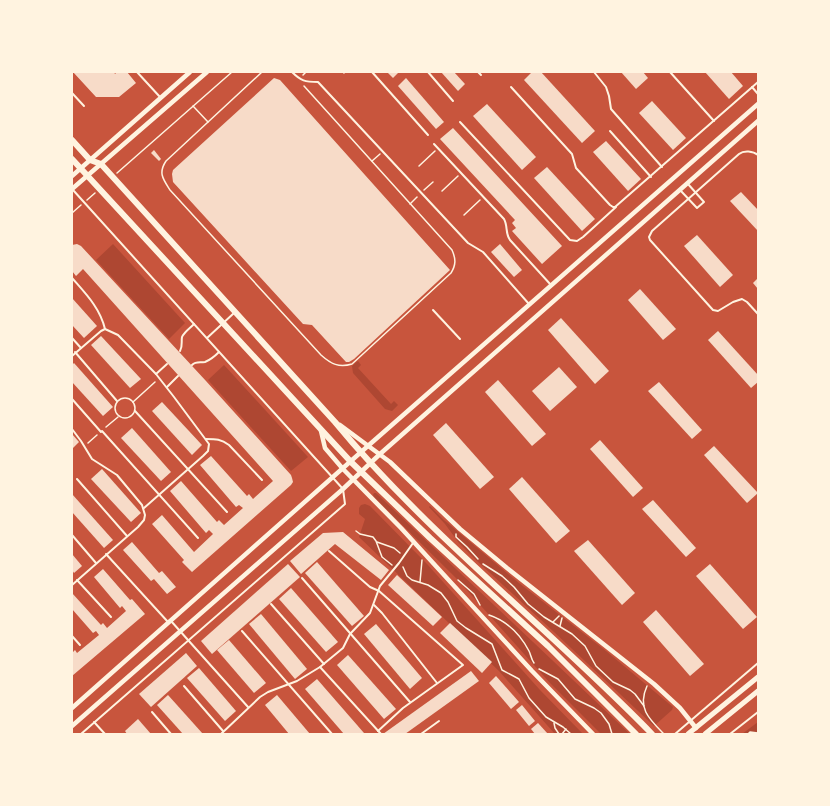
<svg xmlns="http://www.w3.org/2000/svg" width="830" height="806" font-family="Barlow,sans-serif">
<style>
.green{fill:#ae4732}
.building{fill:#f7dbc8}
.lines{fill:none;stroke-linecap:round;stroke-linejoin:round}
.path{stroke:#fff3e0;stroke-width:1.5}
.service{stroke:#fff3e0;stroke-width:2}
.tertiary{stroke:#fff3e0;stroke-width:4.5}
.secondary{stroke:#fff3e0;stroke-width:5}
.primary{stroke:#fff3e0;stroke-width:6}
</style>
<rect width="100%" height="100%" fill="#c8553d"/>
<!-- green -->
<g class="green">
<polygon points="113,244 185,323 169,339 96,260"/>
<polygon points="358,361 361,365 358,368 391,404 394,401 398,405 392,411 385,409 353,373 352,366"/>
<polygon points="224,365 308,457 291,471 208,380"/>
<polygon points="374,493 376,493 630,734 601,734 550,683 456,578 375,498 373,495"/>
<polygon points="365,504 370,506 427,564 540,690 583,734 555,734 499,671 359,537 365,519 359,514 359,508 361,505"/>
<polygon points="430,506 444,520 519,583 606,651 673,707 672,710 654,726 554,632 477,561 459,543 445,524 429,507"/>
<polygon points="758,722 758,734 742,734"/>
</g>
<!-- building -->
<g class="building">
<polygon points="73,72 114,72 115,74 117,72 127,72 136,83 119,97 96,97"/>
<polygon points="387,72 399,72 393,78"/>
<polygon points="441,72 454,72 465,84 458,91"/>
<polygon points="532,72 541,72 595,131 582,143 524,80"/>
<polygon points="621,72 643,72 648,78 636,89"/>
<polygon points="705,72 731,72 743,86 729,99"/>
<polygon points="274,78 280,80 450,270 354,359 349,362 346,362 312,325 303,324 173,182 172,174 173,170"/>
<polygon points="406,78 444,122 436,129 398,86"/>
<polygon points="652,101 686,138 673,150 639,113"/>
<polygon points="487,104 536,157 522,170 473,116"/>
<polygon points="453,128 562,246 542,264 512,231 516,228 512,223 515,220 440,139"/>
<polygon points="606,141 641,179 628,191 593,152"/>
<polygon points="154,150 161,159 159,161 151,153"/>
<polygon points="547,167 595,219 582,231 534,178"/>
<polygon points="741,192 758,210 758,231 730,201"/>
<polygon points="697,235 733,275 720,287 684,246"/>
<polygon points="77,244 81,246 206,381 291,475 292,478 293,482 291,485 192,572 182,562 184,560 152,524 162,515 194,552 213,534 209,530 206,533 170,491 181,481 217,522 219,520 224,525 243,508 239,505 236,507 200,465 211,456 247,496 249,494 253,499 273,481 83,269 76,276 72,271 72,245"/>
<polygon points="500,244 522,270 514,277 491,252"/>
<polygon points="758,278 758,289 753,283"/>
<polygon points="640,289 676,329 663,340 628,300"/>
<polygon points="72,298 97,326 84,338 72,325"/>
<polygon points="561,318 609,371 595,384 548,330"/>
<polygon points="718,331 758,375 758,382 751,388 708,340"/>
<polygon points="101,336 141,379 130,388 91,345"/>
<polygon points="74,363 113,407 103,416 72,382 72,365"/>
<polygon points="559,367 577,387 550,411 532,391"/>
<polygon points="498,380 546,434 532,446 485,392"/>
<polygon points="659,382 702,430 692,439 648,391"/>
<polygon points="162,402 202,445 192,455 152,411"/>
<polygon points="446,423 494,477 480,489 433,435"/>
<polygon points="132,428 171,472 161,481 121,438"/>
<polygon points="72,434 79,442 72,449"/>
<polygon points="600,440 643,488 633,497 590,449"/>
<polygon points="714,446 758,493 747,503 704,455"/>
<polygon points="102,469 141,513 131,522 91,479"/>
<polygon points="522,477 570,531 556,543 509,489"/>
<polygon points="72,494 113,540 104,548 72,512"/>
<polygon points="653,500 696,548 686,557 642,509"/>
<polygon points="343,532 389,570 381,580 335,544 301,574 290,561 323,533"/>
<polygon points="588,540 635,593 622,605 574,551"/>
<polygon points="132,542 159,573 162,571 176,587 167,594 154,579 151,581 123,550"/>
<polygon points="72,554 82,566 74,573 72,570"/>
<polygon points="317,562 364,616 352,626 305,573"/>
<polygon points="288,564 300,577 212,654 201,641"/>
<polygon points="710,564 757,617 743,629 696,576"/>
<polygon points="103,569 130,600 132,599 145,614 72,676 72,653 75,650 77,653 99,635 96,631 93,633 72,609 72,593 101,625 103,623 107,628 126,611 122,606 120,608 94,577"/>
<polygon points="397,575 442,617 433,626 388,585"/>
<polygon points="291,588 338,642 326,652 279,599"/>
<polygon points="656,610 704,664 690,676 643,622"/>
<polygon points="261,614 307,669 295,679 249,624"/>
<polygon points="450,623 492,662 482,673 440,633"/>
<polygon points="376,624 422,678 410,689 364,634"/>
<polygon points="229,640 266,683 254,693 217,650"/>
<polygon points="186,653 197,666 151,707 139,694"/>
<polygon points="348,655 396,709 384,719 337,665"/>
<polygon points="199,668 236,711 225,721 187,678"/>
<polygon points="471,671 479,681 412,729 405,734 383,734"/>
<polygon points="496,676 519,702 511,709 489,683"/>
<polygon points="317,679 364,733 363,734 344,734 305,689"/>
<polygon points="168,695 203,734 183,734 157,705"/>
<polygon points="277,695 310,734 289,734 265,705"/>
<polygon points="522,705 535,721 529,726 516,710"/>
<polygon points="138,719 151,734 127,734 125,731"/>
<polygon points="538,723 548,734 535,734 531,729"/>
</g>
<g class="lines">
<!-- path -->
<g class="path">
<path d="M262,72l-96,89c-8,12 -3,18 4,29l151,165c10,9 18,13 31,9l99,-91c5,-8 5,-14 1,-23l-148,-164"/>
<polyline points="343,72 344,73"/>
<polyline points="303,75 306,72"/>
<polyline points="193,106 208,122"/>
<polyline points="372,161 380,154"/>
<polyline points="419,166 435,151"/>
<polyline points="117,173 232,72"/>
<polyline points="424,190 433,182"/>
<polyline points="442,191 458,176"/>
<polyline points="87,200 95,193"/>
<polyline points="410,204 417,197"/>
<polyline points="72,213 81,205"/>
<polyline points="464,215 480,200"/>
<circle cx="125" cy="408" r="10"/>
<polyline points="133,402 155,382"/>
<polyline points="106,427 118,417"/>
<polyline points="88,443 97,435"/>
<polyline points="356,531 360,534 373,537 376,541 382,557 392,565"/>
<polyline points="456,534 456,537 467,547 478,559"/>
<polyline points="377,542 394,548 400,553"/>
<polyline points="483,564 502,576 514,587 528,604 544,617 572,634 585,646 596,666 613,682 630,690 635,694 644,706"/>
<polyline points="403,567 407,576 412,580 428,585 441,593 448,602 457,621 466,628 492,644 502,670 519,679 529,698 546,717 563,727 571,734"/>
<polyline points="458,580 474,594 480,605"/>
<polyline points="420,582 422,560"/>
<path d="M489,615c18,6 31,19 40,36 2,4 2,8 5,12"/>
<polyline points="553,622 559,616"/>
<polyline points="560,626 562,618"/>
<polyline points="539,669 558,679 575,699 594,708 601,713 609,724 612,734"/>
<path d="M647,686c-10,22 2,33 17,48"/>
<polyline points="554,723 555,728 559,734"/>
<polyline points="562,734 566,729"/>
<polyline points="748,734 750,732 758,733"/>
</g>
<!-- service -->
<g class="service">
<polyline points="137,72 160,97"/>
<path d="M292,72c9,9 13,10 26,10l150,161 15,9 46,52"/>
<polyline points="372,72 428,135"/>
<polyline points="428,72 453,101"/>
<polyline points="478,72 481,75"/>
<polyline points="594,72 606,87 609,96 611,109 662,167"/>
<polyline points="670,72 714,121"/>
<polyline points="511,87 572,154 576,168 610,205 613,207 615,207 758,82"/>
<polyline points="752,87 758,94"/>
<polyline points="72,93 84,106"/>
<polyline points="460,122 570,240 577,241 583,237 616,207"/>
<polyline points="610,131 651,177"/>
<path d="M434,144l70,75c4,7 1,14 6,21l41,45"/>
<path d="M758,155c-5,-4 -14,-5 -19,-1l-87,77 -3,6 1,3 63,70 5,1 15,-9 9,-3 5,3 11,12"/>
<polyline points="73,190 343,489 345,504 81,734"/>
<polyline points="680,190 697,208 704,202 688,184"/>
<path d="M72,278c14,16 28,30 33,51"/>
<polyline points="433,310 460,339"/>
<polyline points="72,338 81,348"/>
<polyline points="207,338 234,313"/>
<path d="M180,351c3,-5 1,-9 2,-14 2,-5 8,-9 12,-13"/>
<polyline points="75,352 117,401"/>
<polyline points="72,356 101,331 105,329 118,335 156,374 174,397 209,444 208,451 203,456 144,508"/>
<path d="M192,365c4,-4 8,-2 13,-3 5,-2 10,-6 14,-10"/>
<polyline points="156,374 167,364"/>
<polyline points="167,387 178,376"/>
<polyline points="72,399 101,432"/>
<polyline points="135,411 227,512"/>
<polyline points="72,429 81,441 92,459 117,475 142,505 145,515 144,520 138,527 72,585"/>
<polyline points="102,431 198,538"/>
<path d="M206,439c10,0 15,0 23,6l33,35"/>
<polyline points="77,479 127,536"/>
<polyline points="72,535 96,563"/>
<polyline points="329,551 370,587 379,591 463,665 403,708 378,731"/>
<polyline points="106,554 168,622"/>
<polyline points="302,578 410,702"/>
<polyline points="77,580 111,617"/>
<polyline points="271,604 324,664"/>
<polyline points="374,605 382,613 437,683"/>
<polyline points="171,621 248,707"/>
<polyline points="242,631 332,734"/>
<polyline points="72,636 80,645"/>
<polyline points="320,667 381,734"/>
<polyline points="184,686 223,731"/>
<polyline points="152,712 171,734"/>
<polyline points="94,722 105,734"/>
<polyline points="221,734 260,697 268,692 297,681 320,667 337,653 343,648 350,634 370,613 380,586 399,563 413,543"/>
<polyline points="421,734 439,721"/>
<polyline points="675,734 758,663"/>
<polyline points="730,734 758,712"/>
</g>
<!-- tertiary -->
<g class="tertiary">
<polyline points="72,176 190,72"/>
<polyline points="72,189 207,72"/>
<polyline points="340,425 390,462 460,529 507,568 654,684 680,708 696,728"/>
<polyline points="321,431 325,448 343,469 401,528 532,671 593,734"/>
<polyline points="72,708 369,445 758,104"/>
<polyline points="72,726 343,489 380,454 758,121"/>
</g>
<!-- secondary -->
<g class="secondary">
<polyline points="688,734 758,677"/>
<polyline points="705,734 758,691"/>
</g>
<!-- primary -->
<g class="primary">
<path d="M72,140l18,20 11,4 234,258c94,114 214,206 317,312"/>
<polyline points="72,159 351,462 430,538 548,646 636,734"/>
</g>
</g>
<!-- border -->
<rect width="830" height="806" fill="none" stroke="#fff3e0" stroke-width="146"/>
</svg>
